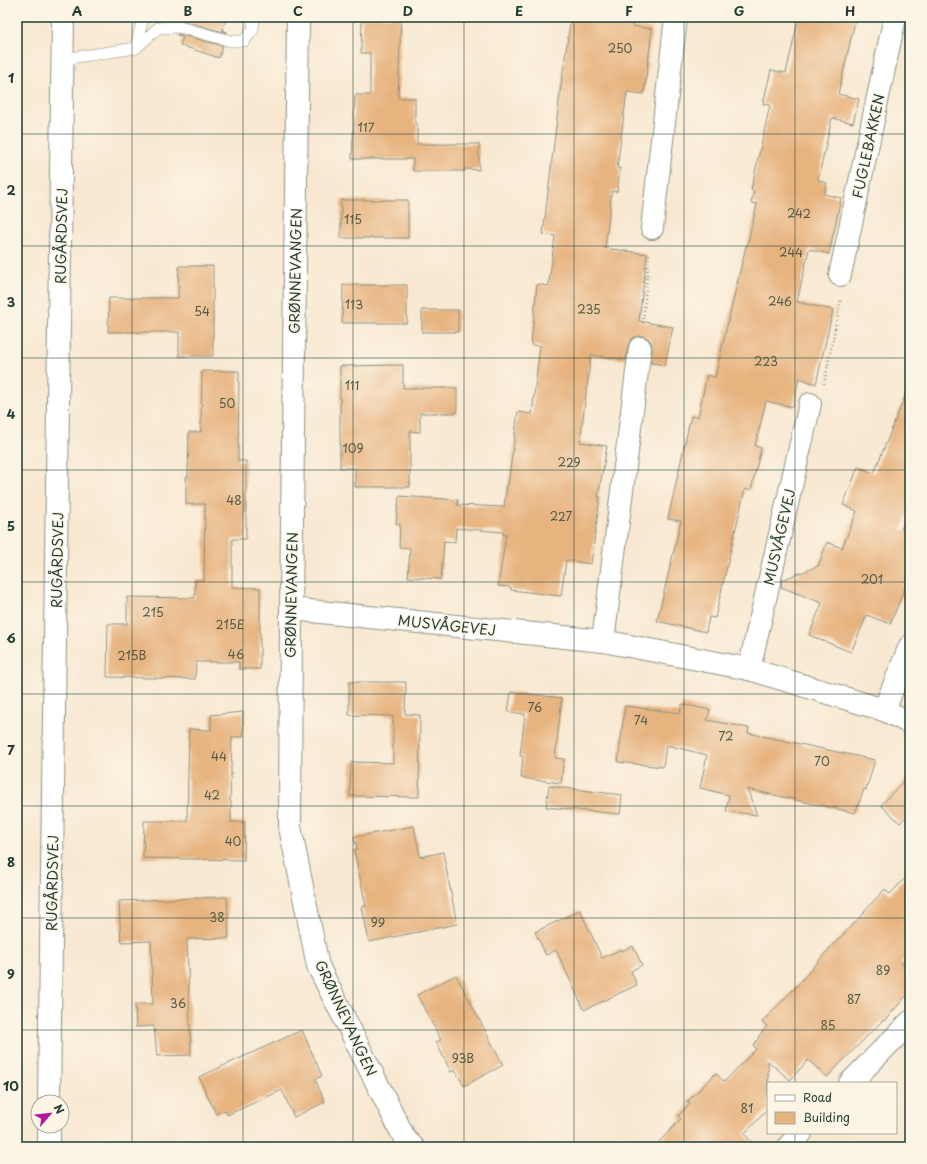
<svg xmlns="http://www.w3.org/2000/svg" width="927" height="1164" font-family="'Playpen Sans',sans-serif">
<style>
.building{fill:#e7b480}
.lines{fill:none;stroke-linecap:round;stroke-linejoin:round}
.lane-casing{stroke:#8c9282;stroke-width:12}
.street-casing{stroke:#8c9282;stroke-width:24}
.secondary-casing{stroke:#8c9282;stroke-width:24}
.path{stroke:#8c9282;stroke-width:2.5;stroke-dasharray:1 3;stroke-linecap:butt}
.lane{stroke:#fff;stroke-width:11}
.street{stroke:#fff;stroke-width:22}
.secondary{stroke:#fff;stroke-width:22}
.grid{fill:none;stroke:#1f3d34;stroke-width:1;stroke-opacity:0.55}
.labels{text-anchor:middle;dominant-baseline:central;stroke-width:3;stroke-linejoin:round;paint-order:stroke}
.number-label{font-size:12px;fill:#515b47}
.street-label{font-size:14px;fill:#1f3d34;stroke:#fcf5e5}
.neatline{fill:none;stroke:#1f3d34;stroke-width:1.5}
.grid-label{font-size:13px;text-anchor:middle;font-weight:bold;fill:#1f3d34}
</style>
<rect width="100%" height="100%" fill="#fcf5e5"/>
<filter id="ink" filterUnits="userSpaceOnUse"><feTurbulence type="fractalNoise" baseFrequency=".025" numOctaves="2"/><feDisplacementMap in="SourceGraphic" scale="8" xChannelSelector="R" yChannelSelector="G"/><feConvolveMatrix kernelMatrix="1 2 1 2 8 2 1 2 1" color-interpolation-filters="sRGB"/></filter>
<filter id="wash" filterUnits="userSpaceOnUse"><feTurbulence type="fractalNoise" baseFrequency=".012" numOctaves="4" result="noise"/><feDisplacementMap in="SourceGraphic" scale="16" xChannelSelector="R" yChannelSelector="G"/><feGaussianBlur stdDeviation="0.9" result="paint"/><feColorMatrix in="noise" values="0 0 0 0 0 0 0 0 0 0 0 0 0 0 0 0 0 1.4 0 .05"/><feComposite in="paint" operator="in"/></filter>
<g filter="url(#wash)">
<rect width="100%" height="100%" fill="#f8e8d1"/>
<g id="blocks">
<!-- building -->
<g class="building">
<polygon points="182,17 227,17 222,30 227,32 227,33 181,20"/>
<polygon points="362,17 401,17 398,98 415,98 415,124 417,124 417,144 479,144 479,170 465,169 465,171 413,171 413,159 352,159 355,95 370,95 370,53 361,53"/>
<polygon points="571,17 633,17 632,26 652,29 644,94 627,92 617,168 620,168 617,192 612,191 605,248 647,254 639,321 673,327 665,365 651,363 652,350 652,344 648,338 641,336 635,337 630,341 628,346 626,360 591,355 580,442 607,446 598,497 600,497 591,564 566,560 561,596 511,590 511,587 498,586 506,535 503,535 503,532 456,528 455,542 444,541 441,579 408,577 410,548 399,547 400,524 396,524 399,496 458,500 457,505 504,507 507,485 508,485 518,412 532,414 540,346 531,345 537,284 548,286 549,283 555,236 543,234 561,85"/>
<polygon points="799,17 856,17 838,94 859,99 853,123 832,118 818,180 827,183 824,194 841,198 829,254 809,249 797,302 833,310 816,384 799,378 793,407 766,401 755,446 761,448 751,490 745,489 715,618 709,617 706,632 657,621 681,521 668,519 691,416 698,417 707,375 715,377 746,246 747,246 757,204 751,203 754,191 751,190 770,105 763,104 771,70 786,73"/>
<polygon points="178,34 223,46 219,58 180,45 183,37 177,35"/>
<rect x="341" y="200" width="67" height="38"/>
<polygon points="179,266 213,266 213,356 179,356 179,332 108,332 109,298 178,298"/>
<polygon points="343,285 407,285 407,323 342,323"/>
<rect x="422" y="310" width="36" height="22"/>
<polygon points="403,365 403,388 457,388 457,413 420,413 420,432 410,431 410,487 355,487 355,468 340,468 340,366"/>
<polygon points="202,371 239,371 238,461 246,461 246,539 232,539 232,587 260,588 260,669 239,669 239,662 196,662 195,679 107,677 108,624 127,624 127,597 195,598 195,580 204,580 205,504 186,504 186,477 188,477 189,432 201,432"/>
<polygon points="909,386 910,508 901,529 910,532 910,576 890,624 867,615 851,652 809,635 822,603 781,587 782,580 818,566 827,542 842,548 857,511 843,505 858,467 874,473"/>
<polygon points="349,682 406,682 405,714 420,715 419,797 350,796 351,762 393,763 393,716 349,715"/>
<polygon points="511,692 562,698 555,758 564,759 561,783 521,778 523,756 520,756 525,714 508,712"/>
<polygon points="682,704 710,710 707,720 749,728 748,733 875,760 866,790 864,789 855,813 747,789 757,815 726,811 729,795 700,788 707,755 666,745 663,767 618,762 625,706 680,713"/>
<polygon points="243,712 243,737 232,737 230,801 231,801 231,822 245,822 244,860 143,858 144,821 187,821 189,729 211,730 211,715"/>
<polygon points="910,774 910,812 900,823 881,805"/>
<polygon points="549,786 622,795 620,814 546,807"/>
<polygon points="414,826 420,857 443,852 457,924 369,942 362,906 366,906 354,850 357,849 354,837"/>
<polygon points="910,873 910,954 901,963 910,972 910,992 884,1021 883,1020 827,1077 808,1060 790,1080 768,1061 768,1109 744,1134 757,1147 654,1147 681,1119 678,1116 690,1104 687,1102 716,1073 724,1082 756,1049 753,1045 759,1038 758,1037 767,1026 762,1022 795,988 834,943 835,943 865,912 864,911 885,889 890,894"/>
<polygon points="227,897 229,938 187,939 191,1055 157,1056 154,1026 136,1027 135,1004 153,1004 151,941 121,942 119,901"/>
<polygon points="580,910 602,958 621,949 621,951 633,946 642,965 631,971 637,985 584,1010 556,950 546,955 535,932"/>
<polygon points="456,975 503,1065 464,1086 455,1070 451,1072 436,1042 441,1040 417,995"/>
<polygon points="302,1030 322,1076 315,1079 325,1102 294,1117 282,1090 227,1115 225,1110 216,1114 199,1077"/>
</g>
</g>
</g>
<g filter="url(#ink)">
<use href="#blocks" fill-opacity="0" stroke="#8c9282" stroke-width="1"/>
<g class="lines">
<!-- lane casing -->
<g class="lane-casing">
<g id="lane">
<polyline points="136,48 158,28 179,27 231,41 244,41 253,30 254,17"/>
<polyline points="63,59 136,48 143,17"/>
</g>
</g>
<!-- street casing -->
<g class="street-casing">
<g id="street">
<polyline points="298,17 291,609 290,827 318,966 405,1139 413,1147"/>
<polyline points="652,228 676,17"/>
<polyline points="840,275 895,17"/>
<polyline points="291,609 603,641 749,669 884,710 910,723"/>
<polyline points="603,641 640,348"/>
<polyline points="749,669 810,404"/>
<polyline points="884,710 910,646"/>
<polyline points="850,1083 910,1022"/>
<polyline points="788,1147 801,1133"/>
</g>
</g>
<!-- secondary casing -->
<g class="secondary-casing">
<g id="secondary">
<polyline points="49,1102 63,17"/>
<polyline points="49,1147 49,1126"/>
</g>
</g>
<!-- path -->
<g class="path">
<polyline points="643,323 649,253"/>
<polyline points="824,384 841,299"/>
</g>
<!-- lane -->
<use href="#lane" class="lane"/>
<!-- street -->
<use href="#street" class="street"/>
<!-- secondary -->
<use href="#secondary" class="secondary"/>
</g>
</g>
<!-- grid -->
<path class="grid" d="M132,17v1130M243,17v1130M353,17v1130M464,17v1130M574,17v1130M684,17v1130M795,17v1066M17,134h893M17,246h893M17,358h893M17,470h893M17,582h893M17,694h893M17,806h893M17,918h893M17,1030h893M795,1133v14"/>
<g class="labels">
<!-- number labels -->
<g class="number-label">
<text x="620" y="48">250</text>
<text x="366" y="127">117</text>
<text x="799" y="213">242</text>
<text x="353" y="219">115</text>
<text x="791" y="252">244</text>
<text x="780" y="301">246</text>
<text x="354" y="304">113</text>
<text x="589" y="309">235</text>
<text x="202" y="311">54</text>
<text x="766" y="361">223</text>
<text x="352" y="385">111</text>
<text x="227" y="403">50</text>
<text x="353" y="448">109</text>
<text x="569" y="462">229</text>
<text x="234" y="500">48</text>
<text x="561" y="516">227</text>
<text x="872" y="579">201</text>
<text x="153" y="612">215</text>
<text x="230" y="624">215E</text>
<text x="236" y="654">46</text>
<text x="132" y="655">215B</text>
<text x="535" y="707">76</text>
<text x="641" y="720">74</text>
<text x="726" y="736">72</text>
<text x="219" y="756">44</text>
<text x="822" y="761">70</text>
<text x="212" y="795">42</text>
<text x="233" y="841">40</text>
<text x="217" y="917">38</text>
<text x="378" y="922">99</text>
<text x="883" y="970">89</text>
<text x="854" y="999">87</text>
<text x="178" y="1003">36</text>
<text x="828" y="1025">85</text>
<text x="463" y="1058">93B</text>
<text x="747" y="1108">81</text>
</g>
<!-- street labels -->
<g class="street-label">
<text transform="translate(868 146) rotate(-78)">FUGLEBAKKEN</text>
<text transform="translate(61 236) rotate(-89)">RUGÅRDSVEJ</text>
<text transform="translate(295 271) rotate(-89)">GRØNNEVANGEN</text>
<text transform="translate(779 537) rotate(-77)">MUSVÅGEVEJ</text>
<text transform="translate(57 560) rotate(-89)">RUGÅRDSVEJ</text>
<text transform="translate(291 595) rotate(-89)">GRØNNEVANGEN</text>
<text transform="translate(447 625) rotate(6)">MUSVÅGEVEJ</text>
<text transform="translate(52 883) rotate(-89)">RUGÅRDSVEJ</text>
<text transform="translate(346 1018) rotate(65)">GRØNNEVANGEN</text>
</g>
</g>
<!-- margin -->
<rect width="927" height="1164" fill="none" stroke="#fcf5e5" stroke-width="44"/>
<!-- legend -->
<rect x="767" y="1082" width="130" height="52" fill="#fcf5e5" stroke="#a4ab9e"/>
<rect x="775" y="1095" width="20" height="6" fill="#ffffff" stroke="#a4ab9e"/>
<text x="803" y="1102" font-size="12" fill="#1f3d34">Road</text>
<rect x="775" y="1112" width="20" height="12" fill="#e7b480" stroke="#a4ab9e"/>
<text x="803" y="1122" font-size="12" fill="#1f3d34">Building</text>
<!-- north arrow -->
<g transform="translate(50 1114) rotate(62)"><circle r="19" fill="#fcf5e5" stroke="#a4ab9e"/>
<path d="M0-3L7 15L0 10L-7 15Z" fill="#b5179e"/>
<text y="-6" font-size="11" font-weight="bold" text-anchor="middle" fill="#1f3d34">N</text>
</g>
<rect x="22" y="22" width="883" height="1120" class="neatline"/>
<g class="grid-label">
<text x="77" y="16">A</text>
<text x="188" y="16">B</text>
<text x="298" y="16">C</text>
<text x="408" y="16">D</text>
<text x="519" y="16">E</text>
<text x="629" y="16">F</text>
<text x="739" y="16">G</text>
<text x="850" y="16">H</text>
<text x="11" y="83">1</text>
<text x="11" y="195">2</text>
<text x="11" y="307">3</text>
<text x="11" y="419">4</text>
<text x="11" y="531">5</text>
<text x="11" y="643">6</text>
<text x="11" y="755">7</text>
<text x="11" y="867">8</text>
<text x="11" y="979">9</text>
<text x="11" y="1091">10</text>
</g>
</svg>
